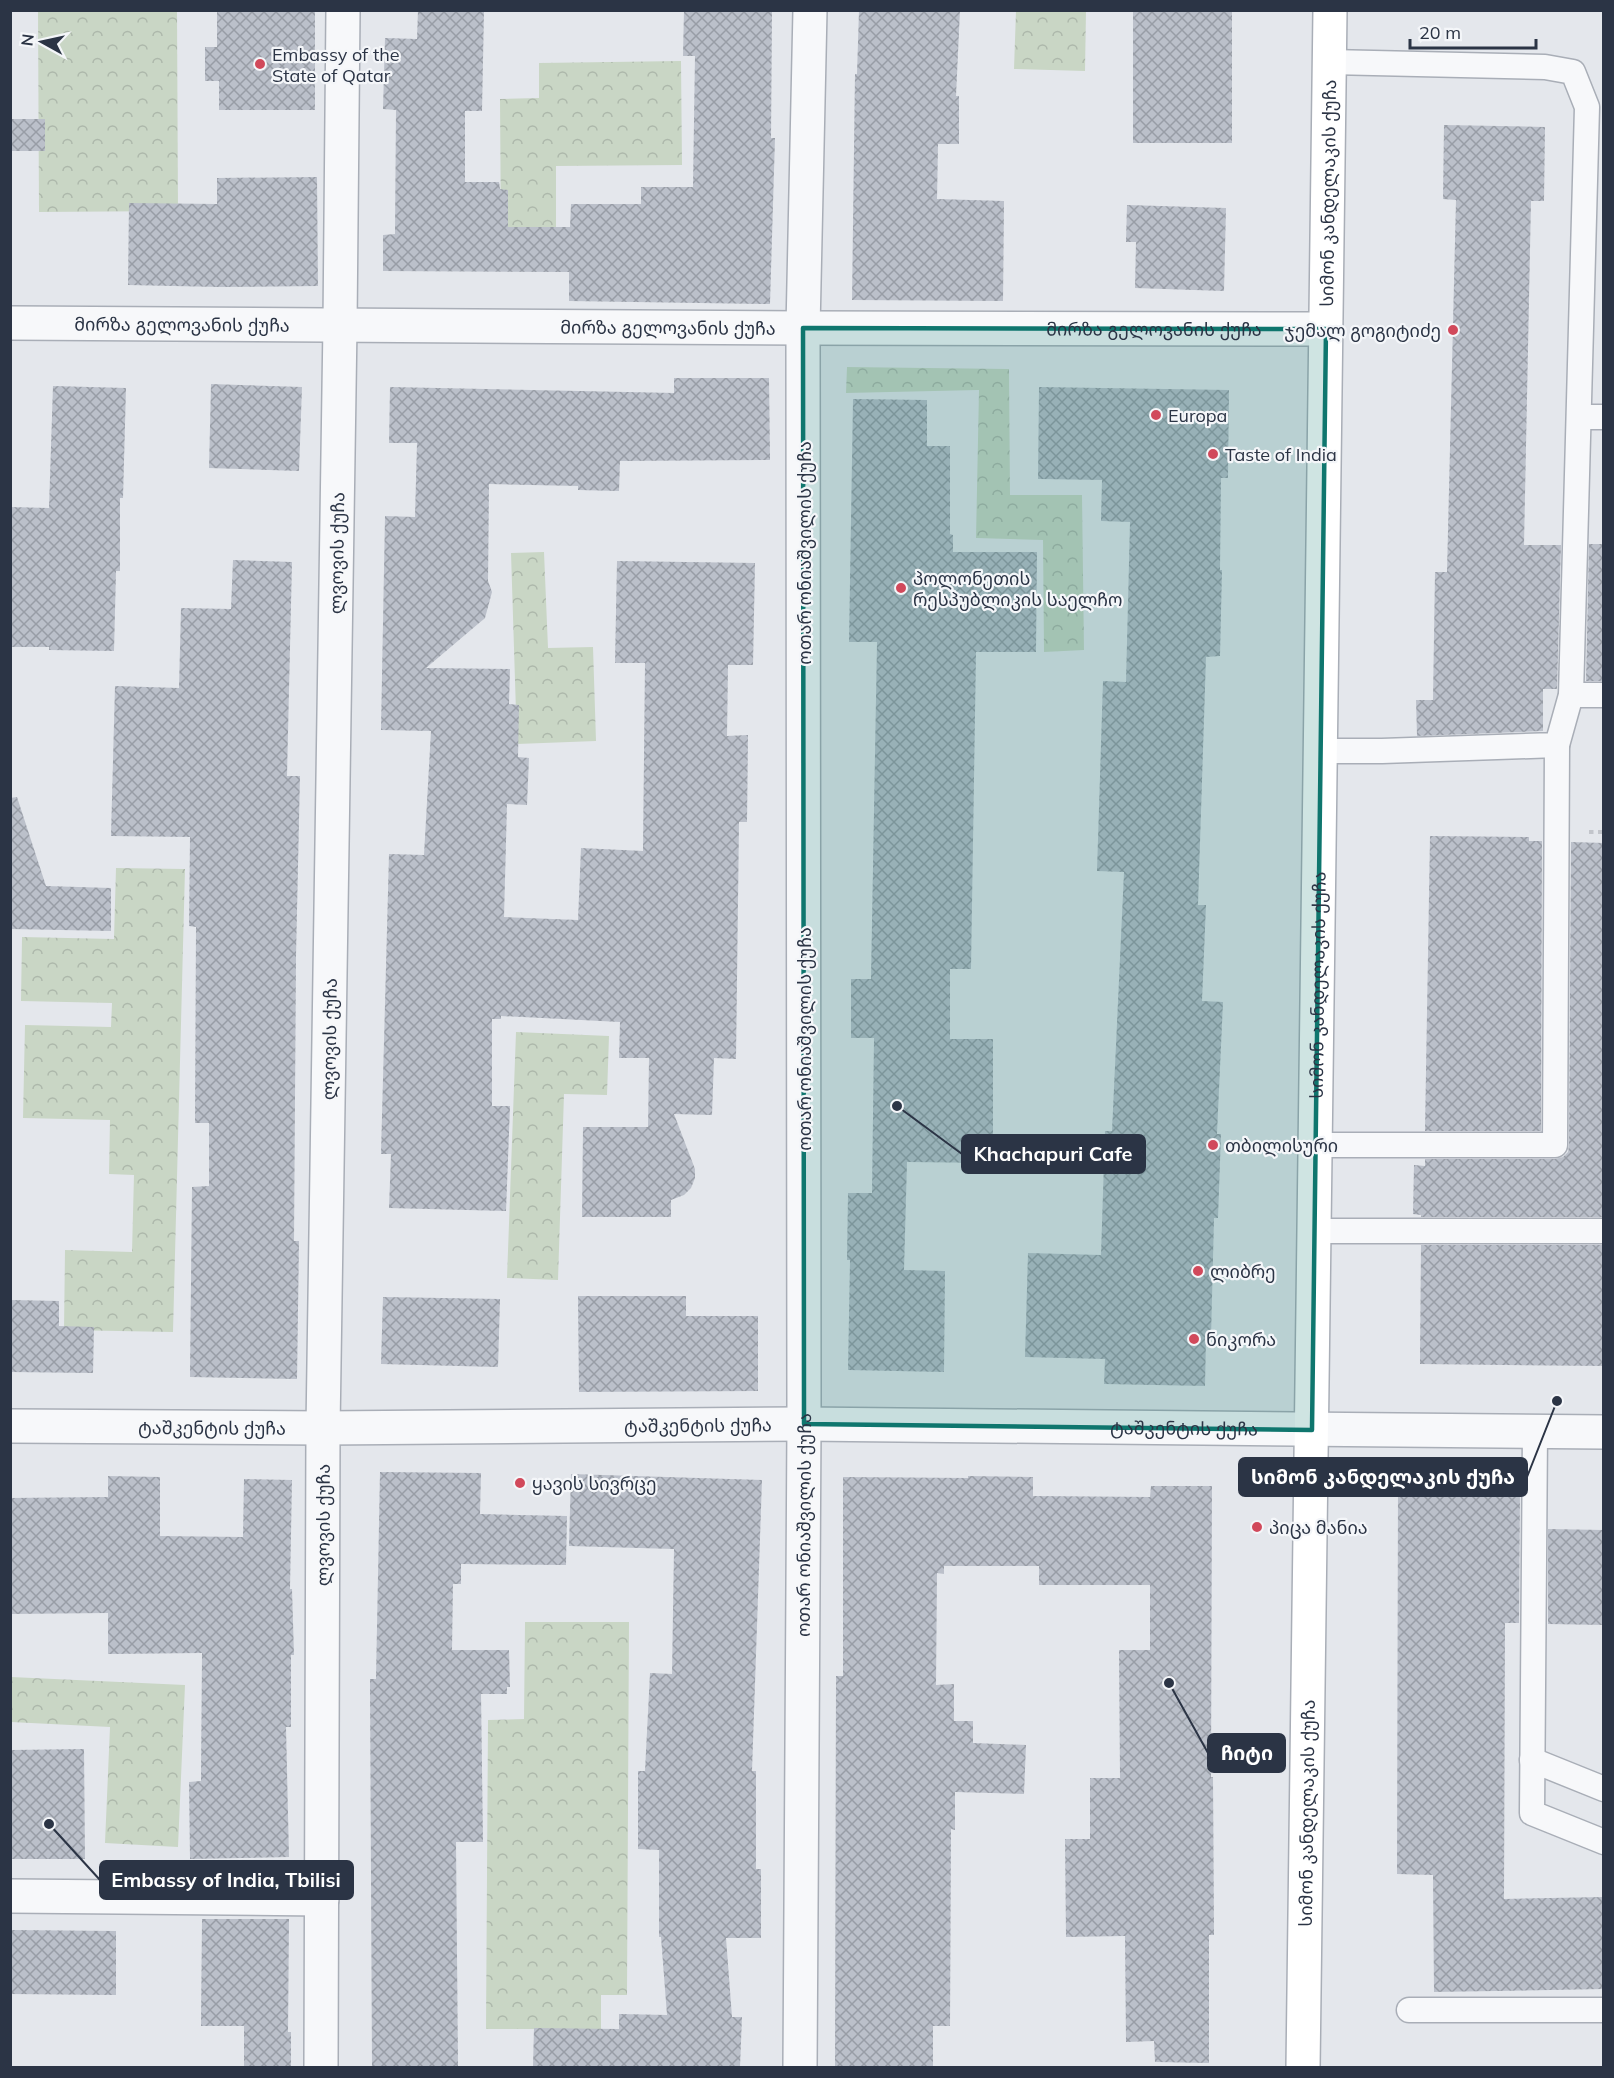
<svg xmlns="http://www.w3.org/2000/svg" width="1614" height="2078" font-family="Mulish,'Noto Sans Georgian',sans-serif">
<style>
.forest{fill:url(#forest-crowns)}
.building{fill:url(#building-cross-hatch)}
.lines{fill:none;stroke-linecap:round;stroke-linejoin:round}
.lane-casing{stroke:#a9aeb7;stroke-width:27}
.street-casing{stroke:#a9aeb7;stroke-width:36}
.secondary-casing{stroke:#a9aeb7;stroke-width:36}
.path{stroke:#c2c5cb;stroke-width:4;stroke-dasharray:4.5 4.5;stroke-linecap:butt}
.lane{stroke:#f7f8fa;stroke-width:24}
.street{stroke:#f7f8fa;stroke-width:33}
.secondary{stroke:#fff;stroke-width:33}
.marked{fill:#0f766e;fill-opacity:0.2;stroke:#0f766e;stroke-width:4.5;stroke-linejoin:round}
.poi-dot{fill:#d1495b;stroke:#f4f6f9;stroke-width:2}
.labels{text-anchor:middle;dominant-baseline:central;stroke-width:4.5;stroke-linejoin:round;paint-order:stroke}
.poi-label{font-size:18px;fill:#2b3445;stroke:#f4f6f9;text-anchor:start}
.street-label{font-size:18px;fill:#2b3445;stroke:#f4f6f9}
.leader{fill:none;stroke:#2b3445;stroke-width:2}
.callout-dot{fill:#2b3445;stroke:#f4f6f9;stroke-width:2}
.callout{fill:#2b3445;stroke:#2b3445;stroke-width:2}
.callout-label{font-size:20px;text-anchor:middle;font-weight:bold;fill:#fff}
</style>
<defs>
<pattern id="forest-crowns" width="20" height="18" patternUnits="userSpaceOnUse" patternTransform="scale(1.5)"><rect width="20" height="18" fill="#c9d6c5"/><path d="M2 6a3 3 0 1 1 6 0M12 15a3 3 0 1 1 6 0" fill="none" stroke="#adb8ab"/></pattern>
<pattern id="building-cross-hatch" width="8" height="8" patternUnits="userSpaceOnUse" patternTransform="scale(1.5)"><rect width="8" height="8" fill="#bbc0ca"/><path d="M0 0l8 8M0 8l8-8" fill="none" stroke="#989da6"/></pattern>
</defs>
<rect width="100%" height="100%" fill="#e4e7ec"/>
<!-- forest -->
<g class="forest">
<polygon points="38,11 177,11 178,211 39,212"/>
<polygon points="1016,11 1086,11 1085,71 1014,69"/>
<polygon points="681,61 682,165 556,166 556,240 501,240 500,99 539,98 539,63"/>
<polygon points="847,367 1009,369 1010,495 1082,495 1084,650 1044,652 1043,540 976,538 979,390 846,393"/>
<polygon points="544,552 548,648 593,647 596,741 517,744 511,553"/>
<polygon points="116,868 185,869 173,1332 64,1330 65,1250 132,1252 134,1175 109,1174 110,1120 23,1118 25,1025 111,1027 112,1003 21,1001 22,937 114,939"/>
<polygon points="516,1032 609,1036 607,1095 564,1094 558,1280 507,1278"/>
<polygon points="525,1622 629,1622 627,1995 601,1995 601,2067 567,2067 567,2029 486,2029 488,1720 524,1719"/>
<polygon points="11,1677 185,1685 178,1847 105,1843 110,1727 11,1722"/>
</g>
<!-- building -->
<g class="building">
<polygon points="217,10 315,10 315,110 219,110 219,81 205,81 205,47 217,47"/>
<polygon points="418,10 484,10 482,111 465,111 465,182 499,182 500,189 508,190 508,227 570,227 571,204 641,204 641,187 693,187 695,56 683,56 684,10 772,10 771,138 775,138 770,304 569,301 569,272 383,271 383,235 395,234 396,110 383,109 385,38 417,39"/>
<polygon points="859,10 960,10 956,96 959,96 959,144 938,144 937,199 1004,201 1003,301 852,300 855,74 857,74"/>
<rect x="1133" y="10" width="99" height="133"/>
<rect x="10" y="119" width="35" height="32"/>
<polygon points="1444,125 1545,127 1544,201 1531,201 1524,545 1561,545 1557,689 1543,689 1543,731 1417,736 1416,700 1433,700 1435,572 1447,572 1456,200 1443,199"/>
<polygon points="317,177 318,286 219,287 128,285 129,203 217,204 217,178"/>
<polygon points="1127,205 1226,208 1224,291 1135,288 1136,242 1126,242"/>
<polygon points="674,378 769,378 770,460 620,461 619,491 578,490 578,486 489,484 488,581 492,592 485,618 426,668 510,669 509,704 519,705 518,757 529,758 527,805 507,804 504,917 578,920 581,848 643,851 645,663 615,663 617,561 755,563 753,665 728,665 727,736 748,735 747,822 739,822 736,1059 714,1058 712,1115 674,1114 695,1169 695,1178 691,1188 684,1195 671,1200 671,1217 582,1217 583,1127 648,1127 649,1058 619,1058 620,1022 501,1016 501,1019 492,1019 492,1106 510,1106 506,1211 389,1208 391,1154 381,1154 389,854 424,855 431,731 381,730 385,516 415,517 417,443 389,443 390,387 674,393"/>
<polygon points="211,384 302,387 299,471 209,468"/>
<polygon points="53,386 126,388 123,498 120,498 120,571 116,571 114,651 49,650 49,647 10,647 10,507 49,508"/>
<polygon points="1039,387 1229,390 1228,478 1221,478 1220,570 1222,570 1220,656 1206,657 1198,905 1206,905 1202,1001 1223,1002 1217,1134 1221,1134 1218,1218 1214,1218 1211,1339 1206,1339 1205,1386 1104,1384 1105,1359 1025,1357 1028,1253 1101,1255 1105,1131 1112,1131 1124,872 1097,871 1103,681 1126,682 1130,522 1101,521 1102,480 1038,479"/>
<polygon points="853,399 927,400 927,446 950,446 950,534 953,535 953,552 1037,552 1036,652 976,652 971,969 950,969 950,1039 993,1039 993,1163 907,1162 904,1270 945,1271 944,1372 848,1370 850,1260 847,1260 848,1193 872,1193 874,1038 851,1038 851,979 871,979 877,642 849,642"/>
<polygon points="1589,544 1604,544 1604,681 1586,681"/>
<polygon points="233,560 292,562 287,776 300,776 296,956 294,1241 299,1241 297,1379 190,1377 192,1187 209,1186 209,1123 195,1123 196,927 189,926 190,837 111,836 115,686 179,688 181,608 231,609"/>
<polygon points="17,797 46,886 111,888 111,931 10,929 10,798"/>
<polygon points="1430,836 1529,837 1529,841 1542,841 1541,1131 1425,1131"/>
<polygon points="1571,842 1604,843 1604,1217 1421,1217 1421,1215 1413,1214 1414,1165 1425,1166 1425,1159 1555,1159 1563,1157 1568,1152 1569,1145"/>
<polygon points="1421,1245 1604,1245 1604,1366 1420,1364"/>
<polygon points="578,1296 686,1296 686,1316 758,1316 758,1391 579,1392"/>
<polygon points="383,1297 500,1299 498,1367 381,1364"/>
<polygon points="10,1300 59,1301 59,1326 94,1327 93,1373 10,1372"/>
<polygon points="380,1472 481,1473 480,1514 567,1516 566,1565 461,1564 461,1584 453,1584 452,1650 509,1650 510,1687 507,1687 507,1694 481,1694 483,1842 456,1842 458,2067 372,2067 370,1679 376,1679"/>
<polygon points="571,1474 762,1480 752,1771 756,1771 756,1869 761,1869 761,1938 726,1938 732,2017 742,2017 740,2067 533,2067 534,2028 619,2029 619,2014 667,2015 661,1937 659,1937 659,1850 638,1849 638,1771 645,1771 650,1673 672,1674 674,1549 569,1546"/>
<polygon points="108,1476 160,1477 160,1536 243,1537 244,1479 292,1480 290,1589 292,1589 294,1655 291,1655 291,1727 286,1727 289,1857 190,1859 189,1782 201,1781 202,1653 108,1654 108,1613 12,1614 10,1498 108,1497"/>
<polygon points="968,1476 1033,1477 1033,1496 1150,1497 1151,1486 1212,1486 1211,1777 1213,1777 1214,1935 1209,1935 1209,2063 1155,2062 1154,2041 1126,2042 1125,1936 1066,1937 1065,1839 1090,1839 1090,1778 1120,1778 1119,1650 1150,1650 1150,1585 1039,1585 1039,1566 944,1566 944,1574 937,1573 936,1685 954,1684 954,1721 973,1721 973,1743 1026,1745 1024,1794 955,1792 955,1830 951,1829 950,2026 933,2026 933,2067 835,2067 836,1676 843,1676 843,1477 968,1478"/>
<polygon points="1398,1486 1505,1486 1505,1488 1520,1488 1519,1623 1505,1623 1504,1899 1604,1897 1604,1989 1434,1992 1433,1875 1397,1874"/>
<polygon points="1548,1529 1604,1530 1604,1625 1548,1624"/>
<polygon points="84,1749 85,1859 10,1859 12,1750"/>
<polygon points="202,1919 289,1919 288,2032 291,2032 291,2067 244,2067 244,2026 201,2026"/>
<polygon points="10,1930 116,1931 116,1995 10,1994"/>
</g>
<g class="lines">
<!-- lane casing -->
<g class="lane-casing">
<g id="lane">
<polyline points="1580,417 1604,417"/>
<polyline points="1571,695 1604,695"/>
<polyline points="1321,751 1382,751 1557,745 1571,695 1587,107 1573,72 1545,67 1330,62"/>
<polyline points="1315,1145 1555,1145 1557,745"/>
<polyline points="1314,1231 1604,1231"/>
<polyline points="1535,1432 1532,1813 1604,1842"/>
<polyline points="1532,1760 1604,1789"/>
<polyline points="1409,2010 1604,2010"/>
</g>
</g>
<!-- street casing -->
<g class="street-casing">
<g id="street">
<path id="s1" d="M10,323l793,5 523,1"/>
<path id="s2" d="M10,1426l313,2 481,-4 800,8"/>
<polyline points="10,1896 322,1899"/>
<path id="s3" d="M321,2068l2,-640 17,-1103 3,-315"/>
<path id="s4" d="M800,2068l4,-644 -1,-1096 7,-318"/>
</g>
</g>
<!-- secondary casing -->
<g class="secondary-casing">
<g id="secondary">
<path id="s5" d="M1303,2068l27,-2058"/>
</g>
</g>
<!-- path -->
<polyline class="path" points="1589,832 1604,832"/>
<!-- lane -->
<use href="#lane" class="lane"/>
<!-- street -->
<use href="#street" class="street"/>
<!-- secondary -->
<use href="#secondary" class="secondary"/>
</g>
<!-- marked area -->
<path class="marked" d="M803,328l523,1 -14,1101 -508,-6z"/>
<!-- markers -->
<g class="poi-dot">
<circle cx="260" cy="64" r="6"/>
<circle cx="1453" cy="330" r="6"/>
<circle cx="1156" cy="415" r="6"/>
<circle cx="1213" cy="454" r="6"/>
<circle cx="901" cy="588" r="6"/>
<circle cx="1213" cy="1145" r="6"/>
<circle cx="1198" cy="1271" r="6"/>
<circle cx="1194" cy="1339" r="6"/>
<circle cx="520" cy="1483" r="6"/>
<circle cx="1257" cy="1527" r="6"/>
</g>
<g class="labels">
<!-- poi labels -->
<g class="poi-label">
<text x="272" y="54">Embassy of the<tspan x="272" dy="21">State of Qatar</tspan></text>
<text x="1441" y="330" text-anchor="end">ჯემალ გოგიტიძე</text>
<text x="1168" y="415">Europa</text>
<text x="1225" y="454">Taste of India</text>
<text x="913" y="578">პოლონეთის<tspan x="913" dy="21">რესპუბლიკის საელჩო</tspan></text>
<text x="1225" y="1145">თბილისური</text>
<text x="1210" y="1271">ლიბრე</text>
<text x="1206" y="1339">ნიკორა</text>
<text x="532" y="1483">ყავის სივრცე</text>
<text x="1269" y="1527">პიცა მანია</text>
</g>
<!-- street labels -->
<g class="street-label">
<text stroke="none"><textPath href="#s5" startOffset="1875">სიმონ კანდელაკის ქუჩა</textPath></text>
<text stroke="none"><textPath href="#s1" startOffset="172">მირზა გელოვანის ქუჩა</textPath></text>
<text stroke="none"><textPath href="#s1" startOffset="658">მირზა გელოვანის ქუჩა</textPath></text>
<text stroke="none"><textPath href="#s1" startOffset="1144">მირზა გელოვანის ქუჩა</textPath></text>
<text stroke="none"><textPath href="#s3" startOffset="1515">ლვოვის ქუჩა</textPath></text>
<text transform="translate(804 553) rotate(-90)">ოთარ ონიაშვილის ქუჩა</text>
<text stroke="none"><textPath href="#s5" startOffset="1083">სიმონ კანდელაკის ქუჩა</textPath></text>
<text stroke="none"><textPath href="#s3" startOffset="1029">ლვოვის ქუჩა</textPath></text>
<text transform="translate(804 1039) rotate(-90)">ოთარ ონიაშვილის ქუჩა</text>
<text stroke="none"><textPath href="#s2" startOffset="688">ტაშკენტის ქუჩა</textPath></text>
<text stroke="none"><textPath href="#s2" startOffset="202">ტაშკენტის ქუჩა</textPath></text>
<text stroke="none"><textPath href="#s2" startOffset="1174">ტაშკენტის ქუჩა</textPath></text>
<text stroke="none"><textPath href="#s3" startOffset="543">ლვოვის ქუჩა</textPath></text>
<text stroke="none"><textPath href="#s4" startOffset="543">ოთარ ონიაშვილის ქუჩა</textPath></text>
<text stroke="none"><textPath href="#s5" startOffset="255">სიმონ კანდელაკის ქუჩა</textPath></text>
</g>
</g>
<!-- callouts -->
<path class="leader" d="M897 1106L962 1154M1557 1401L1527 1477M1169 1683L1208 1753M49 1824L100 1880"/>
<g class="callout-dot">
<circle cx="897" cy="1106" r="6"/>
<circle cx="1557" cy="1401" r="6"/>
<circle cx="1169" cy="1683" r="6"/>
<circle cx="49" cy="1824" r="6"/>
</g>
<g class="callout">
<rect x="962" y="1135" width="183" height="38" rx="6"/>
<rect x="1239" y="1458" width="288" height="38" rx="6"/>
<rect x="1208" y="1734" width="77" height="38" rx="6"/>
<rect x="100" y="1861" width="253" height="38" rx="6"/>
</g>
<g class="callout-label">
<text x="1053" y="1161">Khachapuri Cafe</text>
<text x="1383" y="1484">სიმონ კანდელაკის ქუჩა</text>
<text x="1247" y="1760">ჩიტი</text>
<text x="226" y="1887">Embassy of India, Tbilisi</text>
</g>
<!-- border -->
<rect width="1614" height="2078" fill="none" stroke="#2b3445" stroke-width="24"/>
<!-- north arrow -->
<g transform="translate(42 42) rotate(278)" stroke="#f4f6f9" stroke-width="4.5" paint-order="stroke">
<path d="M0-4.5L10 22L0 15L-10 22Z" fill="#2b3445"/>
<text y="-9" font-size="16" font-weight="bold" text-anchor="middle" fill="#2b3445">N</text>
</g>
<!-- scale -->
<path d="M1410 39v9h126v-9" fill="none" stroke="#2b3445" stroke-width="3"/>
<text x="1419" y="39" font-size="18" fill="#2b3445" stroke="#f4f6f9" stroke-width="4.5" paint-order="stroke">20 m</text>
</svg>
